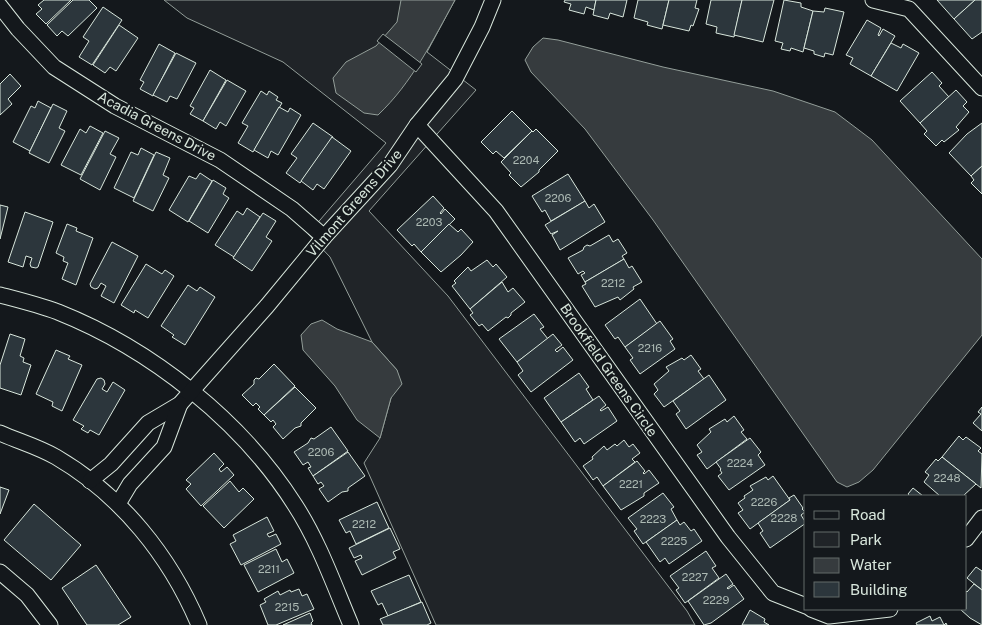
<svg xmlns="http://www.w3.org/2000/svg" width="982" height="625" font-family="'Public Sans',sans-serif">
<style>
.green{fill:#202428;stroke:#939e99}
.water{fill:#363b3e;stroke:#939e99}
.pier{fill:#14181c;stroke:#939e99}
.building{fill:#2c363c;stroke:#d8e6dc}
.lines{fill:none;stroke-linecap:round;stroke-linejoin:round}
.street-casing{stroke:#d8e6dc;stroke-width:17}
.street{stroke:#14181c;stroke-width:15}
.labels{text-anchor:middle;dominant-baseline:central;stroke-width:4;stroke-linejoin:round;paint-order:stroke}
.number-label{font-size:11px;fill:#adbab4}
.street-label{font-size:14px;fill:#d8e6dc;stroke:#14181c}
</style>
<rect width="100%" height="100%" fill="#14181c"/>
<!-- green -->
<polygon class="green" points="164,0 455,0 427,52 476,90 369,211 448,296 687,611 695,625 436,625 364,463 380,438 391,398 397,370 372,342 330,257 308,234 386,143 283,62 187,18"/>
<!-- water -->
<g class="water">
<path d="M401,0h54c-22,40 -43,83 -77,115l-14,-2 -28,-20 -3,-15 13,-16 30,-16 21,-24z"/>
<polygon points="543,38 558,40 663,67 773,91 835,112 872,140 982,259 982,335 873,470 859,482 847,487 837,482 653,220 585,129 531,72 525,60 533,47"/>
<polygon points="322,320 337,329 372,342 397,370 402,384 391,398 380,438 357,420 335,386 303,350 301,335 311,324"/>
</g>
<!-- pier -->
<polygon class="pier" points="383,34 422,64 416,72 377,41"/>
<!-- building -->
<g class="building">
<polygon points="44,0 71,0 46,24 36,14 42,9 38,5"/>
<polygon points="73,0 89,0 97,8 68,36 62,31 57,36 47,25"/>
<polygon points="565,0 596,0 594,10 586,7 584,14 569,10 571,4 564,2"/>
<polygon points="596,0 627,0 623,17 610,13 608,19 593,15"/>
<polygon points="638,0 669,0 662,29 647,25 648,22 634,18"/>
<polygon points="669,0 697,0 695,8 699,9 693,26 691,25 689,31 663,25"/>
<polygon points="711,0 742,0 734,37 716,33 717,27 706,24"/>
<polygon points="742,0 774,0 763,42 734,35"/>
<polygon points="784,0 801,3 801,7 813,11 803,52 791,48 790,51 781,49 783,43 775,41"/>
<polygon points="937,0 975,0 954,19"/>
<polygon points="975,0 982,0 982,32 972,39 954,19"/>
<polygon points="103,7 122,20 92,65 79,57 89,41 83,37"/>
<polygon points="825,8 844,12 833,55 825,53 824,57 814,54 814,51 804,48 813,11 824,12"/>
<polygon points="867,20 881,28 878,35 879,36 883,29 895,36 871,76 850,64 853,58 846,55"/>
<polygon points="119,25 138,38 116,71 110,67 105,73 93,65"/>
<polygon points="891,43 901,48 903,44 919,53 897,91 871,76"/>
<polygon points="159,44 175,53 153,96 140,89 144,82 140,80"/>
<polygon points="176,53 196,63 177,99 170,96 167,102 153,95"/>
<polygon points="210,70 226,80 203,121 190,114 194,108 190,106"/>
<polygon points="932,72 942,83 939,86 949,97 920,123 900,101"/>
<polygon points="10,74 21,86 8,99 12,104 0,115 0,84"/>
<polygon points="227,80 246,91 226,126 220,122 216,129 203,121"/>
<polygon points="956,90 967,102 963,106 969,112 956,127 959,130 944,142 942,140 936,146 924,134 927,131 920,123"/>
<polygon points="261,91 267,95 269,91 278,97 276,100 282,103 253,152 238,143 248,126 242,123"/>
<polygon points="38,101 51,108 30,151 13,142 31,106 35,108"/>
<polygon points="53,104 67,111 59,128 65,131 49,163 29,153"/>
<polygon points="279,107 288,112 290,108 301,115 278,155 271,151 268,158 254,150"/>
<polygon points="512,111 532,131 504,158 496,151 493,154 481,142"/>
<polygon points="313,123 333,137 300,183 286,173 297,158 291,154"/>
<polygon points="982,123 982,166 971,176 949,153 967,134"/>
<polygon points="90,126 103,133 81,175 61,165 80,129 86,133"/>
<polygon points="536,129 558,151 539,170 539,172 521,187 509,175 511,173 501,162 532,131 533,132"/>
<polygon points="105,131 119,138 110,154 116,157 100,190 80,179"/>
<polygon points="332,137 351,151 324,189 317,184 313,190 301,181"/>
<polygon points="141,148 154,155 134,198 114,188 131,152 138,155"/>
<polygon points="156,152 170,158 163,175 169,178 153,211 133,201"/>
<polygon points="982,166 982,194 971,183 974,180 971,176"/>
<polygon points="200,173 212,181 188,222 169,210 189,176 196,179"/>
<polygon points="568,174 585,201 551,221 545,210 542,212 532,196"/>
<polygon points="213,180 226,188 223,194 229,198 208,233 189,221"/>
<polygon points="433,196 444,208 440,213 441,214 445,209 455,219 421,252 414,244 412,246 397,230"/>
<polygon points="585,201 589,208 594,204 605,222 560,250 552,235 558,231 551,234 545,225"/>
<polygon points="0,205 8,207 0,239"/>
<polygon points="247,208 260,217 234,257 215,245 237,211 243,215"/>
<polygon points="25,212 53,222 38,267 36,268 31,267 30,264 32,258 26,256 23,267 8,262"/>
<polygon points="263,213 276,221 266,237 272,241 252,271 233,258"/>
<polygon points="67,224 77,228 76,231 93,238 76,285 62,279 68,263 63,261 64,257 56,253"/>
<polygon points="449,224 458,232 461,229 473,242 461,255 441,272 421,252"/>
<polygon points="609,235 613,242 618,239 627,253 622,256 624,259 585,282 581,275 585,273 583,271 578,274 568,258 583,250 584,247 587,245 590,246"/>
<polygon points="112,242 138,256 114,303 101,296 106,286 101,283 98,288 95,289 91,287 90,284"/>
<polygon points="624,259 629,268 632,266 642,282 633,287 634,289 620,300 618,297 595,307 582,286 586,284 585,282"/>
<polygon points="487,260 493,267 496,264 507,277 470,309 452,286 456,283 454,281 468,267 471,271"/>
<polygon points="146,264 162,274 165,270 174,276 148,318 135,310 134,313 121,305"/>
<polygon points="502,282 508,292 513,288 525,302 511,313 511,315 508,318 506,317 488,331 482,324 479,326 470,315 473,313 470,309"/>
<polygon points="188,285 197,291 200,287 215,297 185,345 172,337 174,335 161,326"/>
<polygon points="640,299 657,324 625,347 618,337 615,339 605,325"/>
<polygon points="534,314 544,327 540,329 548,339 517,362 499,339"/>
<polygon points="660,321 673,339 670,341 675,349 640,374 630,360 633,358 625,347"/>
<polygon points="10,334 25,339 20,356 24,358 23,362 31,365 21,395 0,388 0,365"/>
<polygon points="553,334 562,345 555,350 557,352 563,347 573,360 531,392 518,375 523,371 517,362"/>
<polygon points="56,350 70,356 68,359 82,365 62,411 52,406 53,402 36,394"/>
<polygon points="691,355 701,369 698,371 704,379 664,407 654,394 658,390 654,384 669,371 666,367 682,358 684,360"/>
<polygon points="274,364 295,386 264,415 258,409 260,407 256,403 253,406 242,395 254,384 254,380 256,378 259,379"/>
<polygon points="579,373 589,387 586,389 593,400 561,422 544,398"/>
<polygon points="709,375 726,400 686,429 676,414 680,411 673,401"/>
<polygon points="101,378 104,380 105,384 102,389 107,392 113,382 125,390 99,435 90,430 88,433 81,429 84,426 73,420 97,379"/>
<polygon points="295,387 316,408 301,423 301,426 295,428 283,439 273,427 276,424 273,420 271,422 264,415"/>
<polygon points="599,396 606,405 600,410 601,411 608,407 617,421 584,444 580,438 575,442 561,422"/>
<polygon points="982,407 982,431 973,423 981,414 978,412"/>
<polygon points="734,416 744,430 741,432 747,439 707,469 697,455 702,452 697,445 711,432 709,429 725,419 727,422"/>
<polygon points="331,427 348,451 313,476 308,468 311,467 308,462 303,465 294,452 308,443 311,438 314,439"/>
<polygon points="959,436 963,440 966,437 981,448 978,451 982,454 981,488 942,457"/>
<polygon points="750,438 761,452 758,455 765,465 729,490 718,476 722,473 720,470 721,469 716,462"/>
<polygon points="624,440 629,447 633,444 640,453 632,459 635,462 603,486 597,477 593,480 583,466 593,459 592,457 604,446 607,450 615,444 617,446"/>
<polygon points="348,452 365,476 348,488 348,491 342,492 328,502 319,489 324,486 321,482 318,484 313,476"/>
<polygon points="214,453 224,464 219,469 221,472 227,467 234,475 201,506 186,489 191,484 186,480"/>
<polygon points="942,457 976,484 963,496 940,496 924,482 929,475 925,472 936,459 938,461"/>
<polygon points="637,461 645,471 643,473 644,474 649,470 659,483 644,493 644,496 621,510 603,486"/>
<polygon points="773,476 790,500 750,529 738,513 743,510 738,503 745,498 744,496 753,490 750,486 766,477 768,480"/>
<polygon points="230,481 239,492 243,488 254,499 224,528 203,506"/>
<polygon points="0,487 9,490 0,514"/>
<polygon points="913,488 923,496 910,496 908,494"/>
<polygon points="663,493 674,507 671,509 677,520 643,544 634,531 637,529 628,518"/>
<polygon points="794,495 803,508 802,509 805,512 801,515 806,523 770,548 760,533 763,531 758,523 790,500 789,498"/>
<polygon points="377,502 389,528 356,544 350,531 346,533 339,520"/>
<polygon points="34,504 81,545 51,580 4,540"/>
<polygon points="267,517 274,531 267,534 269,537 276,534 281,544 241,565 230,544 236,541 233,535"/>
<polygon points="677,520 680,525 684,522 691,531 694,529 702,541 669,564 665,558 660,562 646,542"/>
<polygon points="390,528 400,549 393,552 396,558 362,575 355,561 362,558 361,555 354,558 349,548"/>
<polygon points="276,549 282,562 287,559 294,573 258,592 244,565"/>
<polygon points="706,551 716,566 712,568 719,578 685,603 676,590 679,588 670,576"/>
<polygon points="96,565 131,617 118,625 87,625 62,588"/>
<polygon points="976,567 982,571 982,590 967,578"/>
<polygon points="726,574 733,584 727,588 728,589 734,585 744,599 711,623 704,625 688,601"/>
<polygon points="409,575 421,602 388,616 382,603 378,605 371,591"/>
<polygon points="974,584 982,590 982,625 970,618 960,609 966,609 966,591 967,592"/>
<polygon points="299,589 302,596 307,594 314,609 276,625 268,625 260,605 266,602 264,599 278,591 280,595 290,590 291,592"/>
<polygon points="422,602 431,623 427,625 383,625 380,619"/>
<polygon points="750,610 765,619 764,622 769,625 742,625"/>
<polygon points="310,613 313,621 311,623 312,625 283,625"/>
<polygon points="930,616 932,621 940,617 944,625 946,623 947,625 917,625 916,623"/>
</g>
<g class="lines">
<!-- street casing -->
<g class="street-casing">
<g id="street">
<polyline points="873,0 909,9 982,88"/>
<polyline points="0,6 18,29 54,67 115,106 220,160 292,209 324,237"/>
<polyline points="417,125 496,211 728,537 773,593 806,606"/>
<path d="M0,295c19,5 39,10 58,17 93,37 184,109 237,193 24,37 39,80 56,120"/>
<path d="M0,433c18,8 39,14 56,24 65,38 114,99 143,168"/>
<polyline points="90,481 111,464 148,423 180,404 267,306 324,237 390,165 417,125 455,79 482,27 493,0"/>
<polyline points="118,504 130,484 164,447 180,404"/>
<polyline points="966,539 982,518"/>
<polyline points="0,572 27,595 50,625"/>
<polyline points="811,609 829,616 890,609"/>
</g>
</g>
<!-- street -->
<use href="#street" class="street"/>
</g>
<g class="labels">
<!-- number labels -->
<g class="number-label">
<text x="526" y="160">2204</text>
<text x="558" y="198">2206</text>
<text x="429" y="222">2203</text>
<text x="613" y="283">2212</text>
<text x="650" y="348">2216</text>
<text x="321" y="452">2206</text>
<text x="740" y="463">2224</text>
<text x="947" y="478">2248</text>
<text x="631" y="484">2221</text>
<text x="764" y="502">2226</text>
<text x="784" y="518">2228</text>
<text x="653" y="519">2223</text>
<text x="364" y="524">2212</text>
<text x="674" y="541">2225</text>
<text x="269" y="569">2211</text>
<text x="695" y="577">2227</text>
<text x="716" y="600">2229</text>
<text x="287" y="607">2215</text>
</g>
<!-- street labels -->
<g class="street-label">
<text transform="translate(157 126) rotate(28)">Acadia Greens Drive</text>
<text transform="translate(354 203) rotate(-49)">Vilmont Greens Drive</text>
<text transform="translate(609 370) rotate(55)">Brookfield Greens Circle</text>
</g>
</g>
<!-- legend -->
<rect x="804" y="495" width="162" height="115" fill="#14181c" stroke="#626a69"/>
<rect x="814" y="511" width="25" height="8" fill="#14181c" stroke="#626a69"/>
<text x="850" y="520" font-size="15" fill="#d8e6dc">Road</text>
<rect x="814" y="532" width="25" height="15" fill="#202428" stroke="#626a69"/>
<text x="850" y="545" font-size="15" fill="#d8e6dc">Park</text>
<rect x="814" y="558" width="25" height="15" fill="#363b3e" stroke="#626a69"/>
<text x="850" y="570" font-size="15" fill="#d8e6dc">Water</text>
<rect x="814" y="582" width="25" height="15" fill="#2c363c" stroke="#626a69"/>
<text x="850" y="595" font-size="15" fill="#d8e6dc">Building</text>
</svg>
